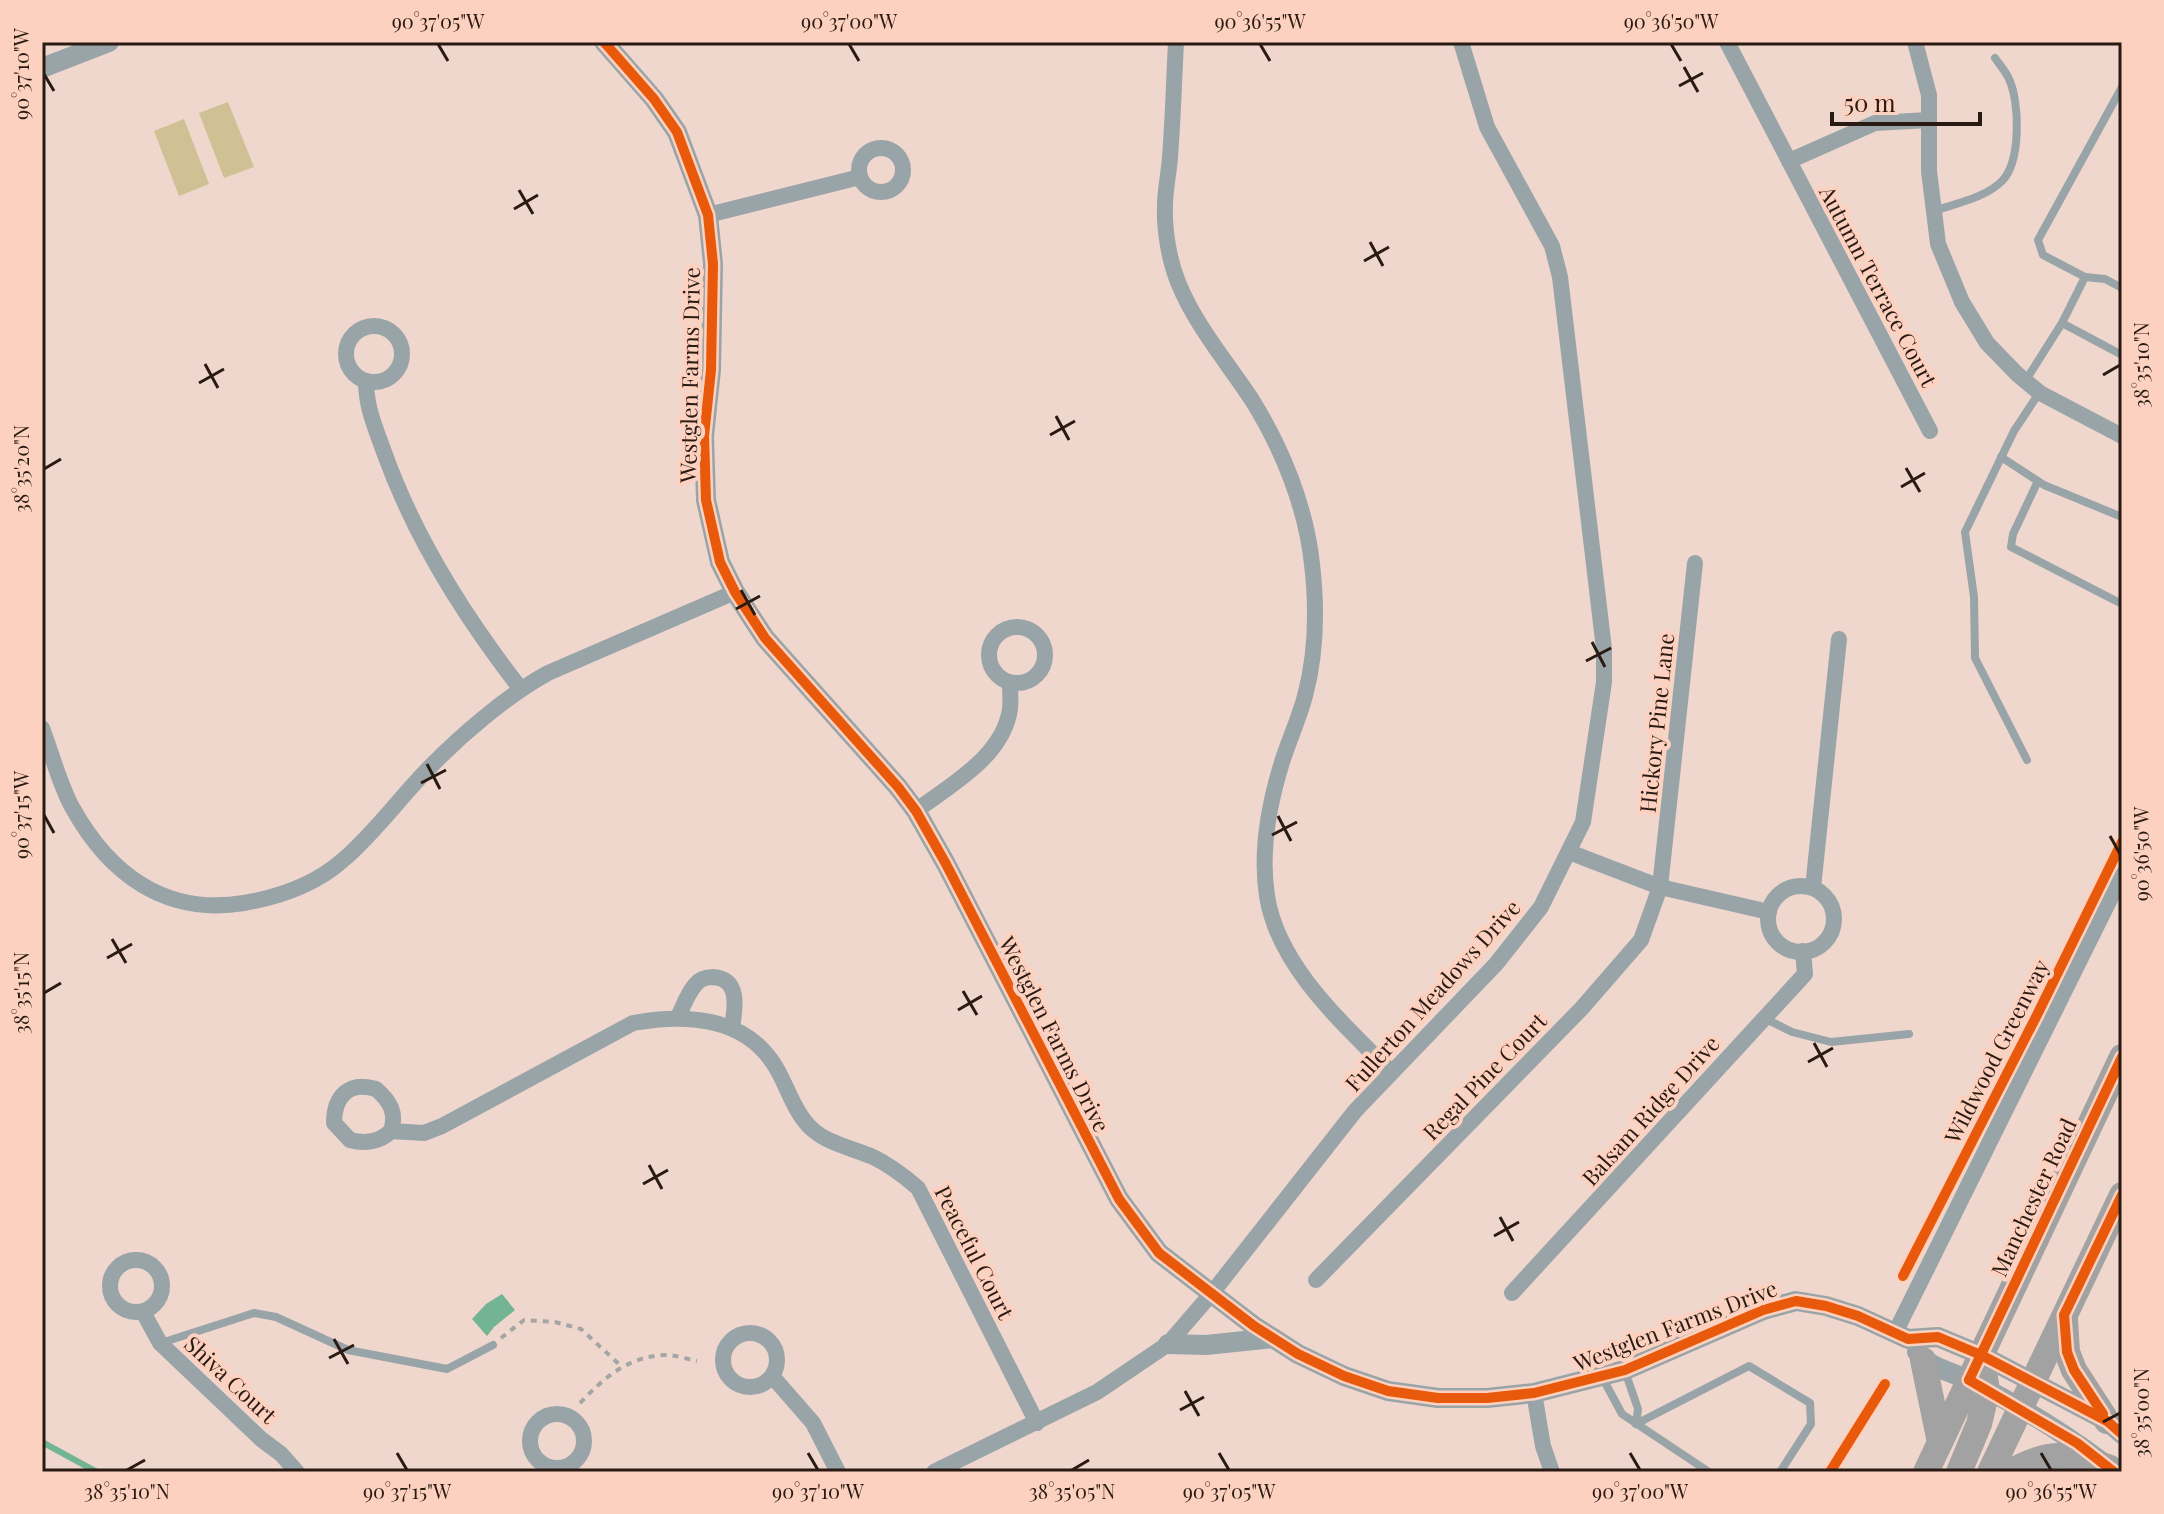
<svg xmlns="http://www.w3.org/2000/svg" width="2164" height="1514" font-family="'Playfair Display',serif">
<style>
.green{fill:#d0c194}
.water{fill:#72b494}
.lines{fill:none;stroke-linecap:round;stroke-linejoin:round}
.stream{stroke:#72b494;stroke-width:6}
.path{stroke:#a4a5a4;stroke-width:4;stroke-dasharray:6 6;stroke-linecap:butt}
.service{stroke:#99a4a8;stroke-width:8}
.minor{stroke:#99a4a8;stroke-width:16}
.tertiary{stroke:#99a4a8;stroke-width:20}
.trunk{stroke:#a2a2a2;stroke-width:26}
.cycleway-casing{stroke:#fdd1bf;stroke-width:15}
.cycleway{stroke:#e8590c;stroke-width:10}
.ticks{fill:none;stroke:#291a13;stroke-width:3}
.labels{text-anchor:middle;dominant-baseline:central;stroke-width:8;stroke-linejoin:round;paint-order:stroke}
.street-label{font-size:22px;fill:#291a13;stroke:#fdd1bf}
.neatline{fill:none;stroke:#291a13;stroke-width:3}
.ticks-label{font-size:20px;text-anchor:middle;fill:#291a13}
</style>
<rect width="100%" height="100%" fill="#efd7cd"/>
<!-- green -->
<g class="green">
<polygon points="228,102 254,167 224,178 199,113"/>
<polygon points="184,119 209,184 179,196 154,131"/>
</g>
<!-- water -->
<polygon class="water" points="502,1294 515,1310 494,1327 487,1336 472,1319 486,1304"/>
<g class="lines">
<!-- stream -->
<polyline class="stream" points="42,1442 97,1472"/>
<!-- path -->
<g class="path">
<polyline points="501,1338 524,1320 555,1322 581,1329 621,1366"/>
<path d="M580,1403c24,-25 48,-47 86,-48 9,0 21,4 31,6"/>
</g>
<!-- service -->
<g class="service">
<path d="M1934,211c23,-8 51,-13 68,-30 19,-19 18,-79 7,-102 -3,-7 -9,-14 -14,-21"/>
<polyline points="2085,277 2105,279 2122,288"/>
<polyline points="2062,323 2122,355"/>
<polyline points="2026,380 2062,323 2085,277 2043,255 2038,240 2122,87"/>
<polyline points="2001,457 2044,485 2122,517"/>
<polyline points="2038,481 2013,534 2011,547 2122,604"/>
<polyline points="2027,760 1975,658 1974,597 1965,532 2014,431 2039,393"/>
<polyline points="1764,1018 1792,1032 1831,1042 1909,1034"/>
<polyline points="161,1343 254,1313 276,1317 348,1350 447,1369 493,1345"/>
<polyline points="1625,1371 1638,1409 1636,1424"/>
<polyline points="1602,1377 1622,1414 1709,1472"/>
<polyline points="1636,1424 1749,1366 1810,1403 1811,1424 1780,1472"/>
</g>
<!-- minor -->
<g class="minor">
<path d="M1176,42c-2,38 -3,77 -6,115 -1,16 -5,32 -5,48 -1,24 4,55 13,77 17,43 49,80 74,118 30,48 54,107 60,164 5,43 4,91 -7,132 -6,22 -15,42 -22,63 -14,44 -23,92 -16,137 11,71 77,128 124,176"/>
<polyline points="1727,42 1930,431"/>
<polyline points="1915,42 1929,95 1929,171 1938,244 1962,302 1987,343 2017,374 2040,393 2122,436"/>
<circle cx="881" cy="170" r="22"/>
<polyline points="1789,161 1875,123 1929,120"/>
<polyline points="708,215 860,177"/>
<circle cx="374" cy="354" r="28"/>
<path d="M366,381c0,26 9,46 18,71 31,87 80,164 136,236"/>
<circle cx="1017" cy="655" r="28"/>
<path d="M42,728c10,26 17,55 30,79 37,67 93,109 172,96 35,-6 72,-19 99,-43 32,-27 57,-63 87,-93 32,-33 78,-72 118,-94l187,-81"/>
<path d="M916,811c35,-27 87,-54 94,-102 1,-8 0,-17 0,-26"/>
<polyline points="1569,852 1660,887 1769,912"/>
<circle cx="1801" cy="919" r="33"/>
<polyline points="1813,888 1839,639"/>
<path d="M678,1017c5,-10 10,-25 18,-33 4,-5 10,-7 17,-7 28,2 22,32 19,51"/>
<path d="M391,1131c6,-18 -1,-30 -15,-42 -27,-8 -42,7 -42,34l16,17c15,4 30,2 41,-9l33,2 18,-7 191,-103c54,-10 116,-6 145,48 10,18 18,44 34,58 16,15 41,19 61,28 17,8 31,19 45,31l119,235"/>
<circle cx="136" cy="1286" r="26"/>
<polyline points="1316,1280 1582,1008 1641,940 1660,887 1695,563"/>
<polyline points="1512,1293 1805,974 1803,951"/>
<polyline points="143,1312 160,1343 261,1439 281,1454 297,1472"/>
<polyline points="1895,1333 2122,875"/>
<circle cx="750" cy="1360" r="27"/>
<polyline points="772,1376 813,1423 838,1472"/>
<polyline points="1534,1393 1543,1446 1552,1472"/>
<circle cx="557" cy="1441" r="27"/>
<polyline points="934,1472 1097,1392 1168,1344 1212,1293 1355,1111 1496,964 1541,907 1583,822 1604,682 1604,649 1560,277 1552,246 1487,127 1461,42"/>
</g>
<!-- tertiary -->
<g class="tertiary">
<polyline points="604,42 654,99 677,132 708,215 713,264 711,370 704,436 706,500 720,562 735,592 765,638 898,787 916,811 946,864 1119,1199 1159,1253 1254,1326 1298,1354 1344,1376 1388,1391 1438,1398 1487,1398 1534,1393 1625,1370 1763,1310 1796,1301 1826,1306 1858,1316 1908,1339 1938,1337 1981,1355 2107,1421 2122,1434"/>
<polyline points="42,68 109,42"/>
<polyline points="1168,1344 1206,1345 1273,1338"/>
<path d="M1917,1352c12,16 36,20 53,29 46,23 91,50 132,81"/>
</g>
<!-- trunk -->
<g class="trunk">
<polyline points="2065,1320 2067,1352 2074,1370 2107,1421"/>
<polyline points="1923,1360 1940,1442"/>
<polyline points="1926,1472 2122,1057"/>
<polyline points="1959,1472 1979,1424 1987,1390 1981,1355"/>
<polyline points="1990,1472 2122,1195"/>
<path d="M2010,1472c42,-22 57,-20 100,-4"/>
</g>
<!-- cycleway casing -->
<g class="cycleway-casing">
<g id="cycleway">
<polyline points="604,42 654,99 677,132 708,215 713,264 711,370 704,436 706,500 720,562 735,592 765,638 898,787 916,811 946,864 1119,1199 1159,1253 1254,1326 1298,1354 1344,1376 1388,1391 1438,1398 1487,1398 1534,1393 1625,1370 1763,1310 1796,1301 1826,1306 1858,1316 1908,1339 1938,1337 1981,1355 2107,1421 2122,1434"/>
<polyline points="1903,1276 2036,1017 2122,842"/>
<polyline points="2103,1414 2074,1370 2067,1352 2064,1315 2122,1195"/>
<polyline points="1830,1472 1885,1384"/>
<polyline points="2114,1472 2077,1443 1969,1380 2122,1057"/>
</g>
</g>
<!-- cycleway -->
<use href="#cycleway" class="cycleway"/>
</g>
<!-- ticks -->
<path class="ticks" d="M438,44l10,17M849,44l10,17M1260,44l10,17M1671,44l10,17M1684,67l14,25M44,74l10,17M1679,86l24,-13M519,190l14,24M514,209l24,-14M1370,242l13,24M1364,261l25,-14M205,364l13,24M2103,375l17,-10M199,383l25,-14M1056,416l13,24M1050,435l25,-14M1906,468l14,24M44,469l17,-10M1901,487l24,-14M741,590l14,25M736,609l24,-13M1592,642l13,25M1586,661l25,-13M427,764l13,25M421,783l25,-13M44,815l10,18M1278,816l13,25M1272,835l25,-13M2110,836l10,18M112,939l14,24M107,958l25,-14M963,991l14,24M44,993l17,-10M958,1010l24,-14M1814,1043l13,24M1808,1062l25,-14M649,1165l13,24M643,1184l25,-14M1500,1217l13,24M1494,1236l25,-14M334,1339l14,25M329,1358l25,-13M1185,1391l14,25M1180,1410l24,-13M2103,1422l17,-9M397,1453l10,17M808,1453l10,17M1219,1453l10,17M1630,1453l10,17M2041,1453l10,17M127,1470l18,-10M1072,1470l17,-10"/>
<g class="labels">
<!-- street labels -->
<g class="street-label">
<text transform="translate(1879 286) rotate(62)">Autumn Terrace Court</text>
<text transform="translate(689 375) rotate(-89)">Westglen Farms Drive</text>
<text transform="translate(1656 723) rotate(-84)">Hickory Pine Lane</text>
<text transform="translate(1432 995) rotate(-48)">Fullerton Meadows Drive</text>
<text transform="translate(1055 1034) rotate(63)">Westglen Farms Drive</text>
<text transform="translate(1996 1051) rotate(-63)">Wildwood Greenway</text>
<text transform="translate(1484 1076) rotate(-46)">Regal Pine Court</text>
<text transform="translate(1650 1110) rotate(-48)">Balsam Ridge Drive</text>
<text transform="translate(2033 1197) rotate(-65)">Manchester Road</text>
<text transform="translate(975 1252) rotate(63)">Peaceful Court</text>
<text transform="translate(1675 1325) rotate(-21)">Westglen Farms Drive</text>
<text transform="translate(231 1379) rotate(43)">Shiva Court</text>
</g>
</g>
<!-- border -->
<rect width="2164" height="1514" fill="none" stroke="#fdd1bf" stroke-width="88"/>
<!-- scale -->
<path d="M1832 112v12h148v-12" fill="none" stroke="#291a13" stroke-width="4"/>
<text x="1844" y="112" font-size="24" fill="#291a13" stroke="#fdd1bf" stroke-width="6" paint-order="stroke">50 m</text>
<rect x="44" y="44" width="2076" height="1426" class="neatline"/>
<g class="ticks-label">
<text x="438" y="29">90°37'05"W</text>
<text x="849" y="29">90°37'00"W</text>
<text x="1260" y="29">90°36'55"W</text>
<text x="1671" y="29">90°36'50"W</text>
<text transform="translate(22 74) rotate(-90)" y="7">90°37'10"W</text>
<text transform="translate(2142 365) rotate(-90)" y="7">38°35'10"N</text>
<text transform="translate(22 469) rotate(-90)" y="7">38°35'20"N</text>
<text transform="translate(22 815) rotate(-90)" y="7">90°37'15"W</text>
<text transform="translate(2142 854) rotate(-90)" y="7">90°36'50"W</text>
<text transform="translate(22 993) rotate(-90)" y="7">38°35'15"N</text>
<text transform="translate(2142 1413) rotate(-90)" y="7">38°35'00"N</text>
<text x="127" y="1499">38°35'10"N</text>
<text x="407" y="1499">90°37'15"W</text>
<text x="818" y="1499">90°37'10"W</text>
<text x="1072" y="1499">38°35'05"N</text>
<text x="1229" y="1499">90°37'05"W</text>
<text x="1640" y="1499">90°37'00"W</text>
<text x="2051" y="1499">90°36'55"W</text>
</g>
</svg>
